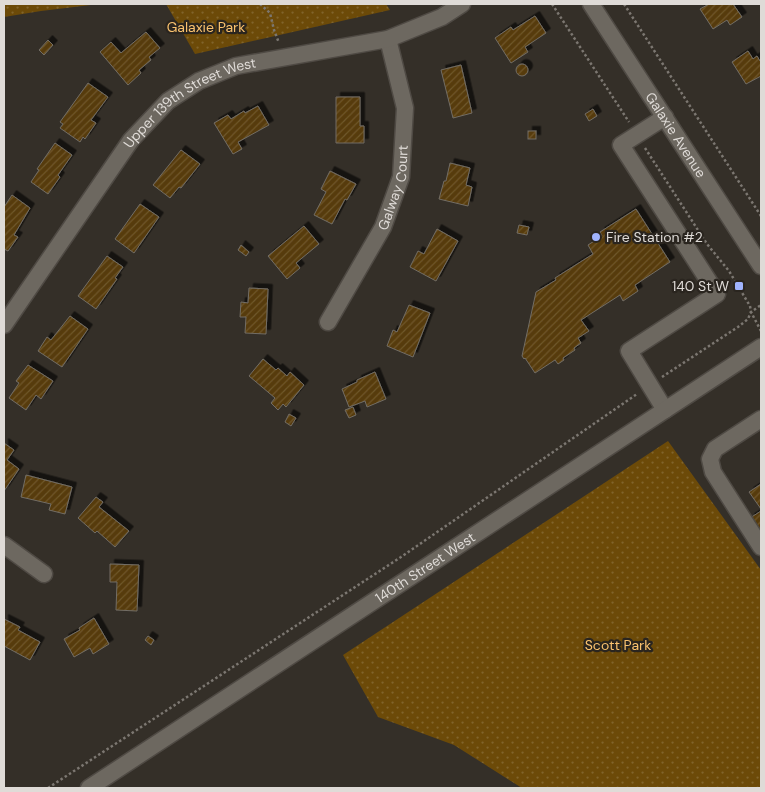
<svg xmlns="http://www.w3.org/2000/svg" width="765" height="792" viewBox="0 0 765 792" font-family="'DM Sans',sans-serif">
<defs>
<pattern id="green-dots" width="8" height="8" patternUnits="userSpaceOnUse" patternTransform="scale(1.25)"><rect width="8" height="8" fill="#6c4a08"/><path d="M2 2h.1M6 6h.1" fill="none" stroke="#81642b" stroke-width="1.8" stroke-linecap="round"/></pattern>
<pattern id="building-hatch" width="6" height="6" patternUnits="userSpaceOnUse" patternTransform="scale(1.25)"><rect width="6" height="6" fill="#573b0a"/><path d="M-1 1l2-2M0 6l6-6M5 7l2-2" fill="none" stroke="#6f572d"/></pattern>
<filter id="shadow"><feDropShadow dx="4.5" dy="-4.5" stdDeviation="0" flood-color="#0009"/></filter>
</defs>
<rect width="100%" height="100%" fill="#342f28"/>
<g fill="url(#green-dots)">
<path d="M4,4H99L41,11L4,17Z"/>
<path d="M166,4H386L390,10L195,54Z"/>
<path d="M668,441L761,570V788H522L454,745L378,717L343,655Z"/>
</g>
<g fill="url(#building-hatch)" stroke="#726d65" filter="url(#shadow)">
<path d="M709,4H730L731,5L733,4L742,17L730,25L727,20L713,29L700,9Z"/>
<path d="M535,16L546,33L525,47L528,52L511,63L495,38L511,27L513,30Z"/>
<path d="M146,32L160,48L149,57L151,60L139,70L141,73L128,85L100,52L111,42L121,53Z"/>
<path d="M48,40L53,45L44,55L39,50Z"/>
<path d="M748,51L753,59L757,56L760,61L761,60V76L746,84L732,62Z"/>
<circle cx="522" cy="70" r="6"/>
<path d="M461,65L472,113L453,118L441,70Z"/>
<path d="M88,83L108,97L91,120L96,123L85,139L83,137L80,142L60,128L63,124L60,122Z"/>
<path d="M336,97H360V126H364V143H336Z"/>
<path d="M258,106L269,125L238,142L242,149L233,154L214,123L228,115L231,119L244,111L245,113Z"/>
<path d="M593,109L597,116L589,121L585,114Z"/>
<rect x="528" y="131" width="8" height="8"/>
<path d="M55,143L72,155L58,175L60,177L48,194L31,182L39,170L37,169Z"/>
<path d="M181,150L200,164L181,188L179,187L170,198L153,185Z"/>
<path d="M450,163L470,168L466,185L472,187L468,206L439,199L444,181H446Z"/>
<path d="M330,171L356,184L347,200L345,199L332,224L314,215L326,192L321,189Z"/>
<path d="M12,195L30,208L14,235L18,237L8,251L4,249V207Z"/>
<path d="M140,204L159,217L134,253L115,239Z"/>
<path d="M636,209L670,262L635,285L638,291L623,301L620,295L581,320L589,331L578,338L581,343L574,348L575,350L563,358L564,360L558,364L555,360L535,373L525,358L524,359L522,356L536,292L556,280L555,278L593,254L588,245L602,236L600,232Z"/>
<path d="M519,225L529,227L527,235L517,233Z"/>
<path d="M304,226L319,244L296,263L300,268L287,279L268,256Z"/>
<path d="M437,229L458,241L436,281L410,267L418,251L424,254Z"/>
<path d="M241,245L249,252L246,256L238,250Z"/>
<path d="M107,256L123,267L115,278L117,279L96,309L78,296Z"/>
<path d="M249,288L268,289L266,334L245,333L246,317H240L241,302L248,303Z"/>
<path d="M409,305L430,313L413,357L387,346L393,330L397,332Z"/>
<path d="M70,316L88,329L62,367L38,351L47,337L51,340Z"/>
<path d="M263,359L276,370L278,368L287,376L290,372L304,385L286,407L283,404L278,410L271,403L275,398L249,376Z"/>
<path d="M28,365L53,381L41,399L36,395L26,410L9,398L19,383L16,381Z"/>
<path d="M375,372L386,399L367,407L365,401L349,407L342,389L357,382V380Z"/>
<path d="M353,407L356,415L349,418L345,410Z"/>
<path d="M289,414L296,418L291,426L285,422Z"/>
<path d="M4,443L14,450L7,460L19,469L4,491Z"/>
<path d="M26,475L72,487L65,514L49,510L51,504L21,497Z"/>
<path d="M761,484V509L749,492Z"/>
<path d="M96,497L103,502L99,507L129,531L115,547L97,531L95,533L78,518Z"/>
<path d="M761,511V536L750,518Z"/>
<path d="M110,564L139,565L137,611L116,610L117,582H110Z"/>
<path d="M94,618L109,644L93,654L90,648L74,657L64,639L80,630L79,628Z"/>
<path d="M4,619L20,627L18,630L40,642L30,660L4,646Z"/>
<path d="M148,636L154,640L151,645L145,640Z"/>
</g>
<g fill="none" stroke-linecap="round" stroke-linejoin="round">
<defs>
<g id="minor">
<path id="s1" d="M591,4L761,266"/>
<path d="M665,117L621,145L717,294L629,351L665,410"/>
<path id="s2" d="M328,322L383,227L401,177L405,108L388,39"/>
<path id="s3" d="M4,325L131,140L168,101L199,81L236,66L388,39L442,17L462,4"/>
<path d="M761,419L715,449L710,459L713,472L761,547"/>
<path d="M4,545L44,574"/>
<path id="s4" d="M89,788L761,347"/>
</g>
</defs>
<use href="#minor" stroke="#4f4a44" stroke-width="19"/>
<g stroke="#7c7771" stroke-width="2.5" stroke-dasharray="2.5 2.5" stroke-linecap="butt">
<path d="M260,4L270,13L274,30L279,43"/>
<path d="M552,4L629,122"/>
<path d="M624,4L761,216"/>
<path d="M645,148L707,244L729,271L750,306L751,312L761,331"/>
<path d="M662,377L738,327L748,319L751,312L761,305"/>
<path d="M48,788L401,557L637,394"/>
</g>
<use href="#minor" stroke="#6d6860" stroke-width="16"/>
</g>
<g fill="#a0b3fd" stroke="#2a251f" stroke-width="2">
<circle cx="596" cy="237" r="5"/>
<rect x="734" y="281" width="10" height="10" rx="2.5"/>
</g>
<g text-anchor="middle" stroke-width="4.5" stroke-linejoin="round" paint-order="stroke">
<g font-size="14" fill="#fac26e" stroke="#2a251f">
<text x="206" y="32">Galaxie Park</text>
<text x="618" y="650">Scott Park</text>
</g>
<g font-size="14" fill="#dfdbd7" stroke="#2a251f">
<text dy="5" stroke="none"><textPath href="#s3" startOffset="296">Upper 139th Street West</textPath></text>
<text dy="5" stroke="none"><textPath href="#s1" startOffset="156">Galaxie Avenue</textPath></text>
<text dy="5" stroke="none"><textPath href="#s2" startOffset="151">Galway Court</textPath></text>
<text dy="5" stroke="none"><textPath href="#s4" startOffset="402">140th Street West</textPath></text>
</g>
<g font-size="14" fill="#dfdbd7" stroke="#2a251f" text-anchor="start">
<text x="606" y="242">Fire Station #2</text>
<text x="729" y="291" text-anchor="end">140 St W</text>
</g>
</g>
<rect width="765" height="792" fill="none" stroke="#dfdbd7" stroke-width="10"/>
</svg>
